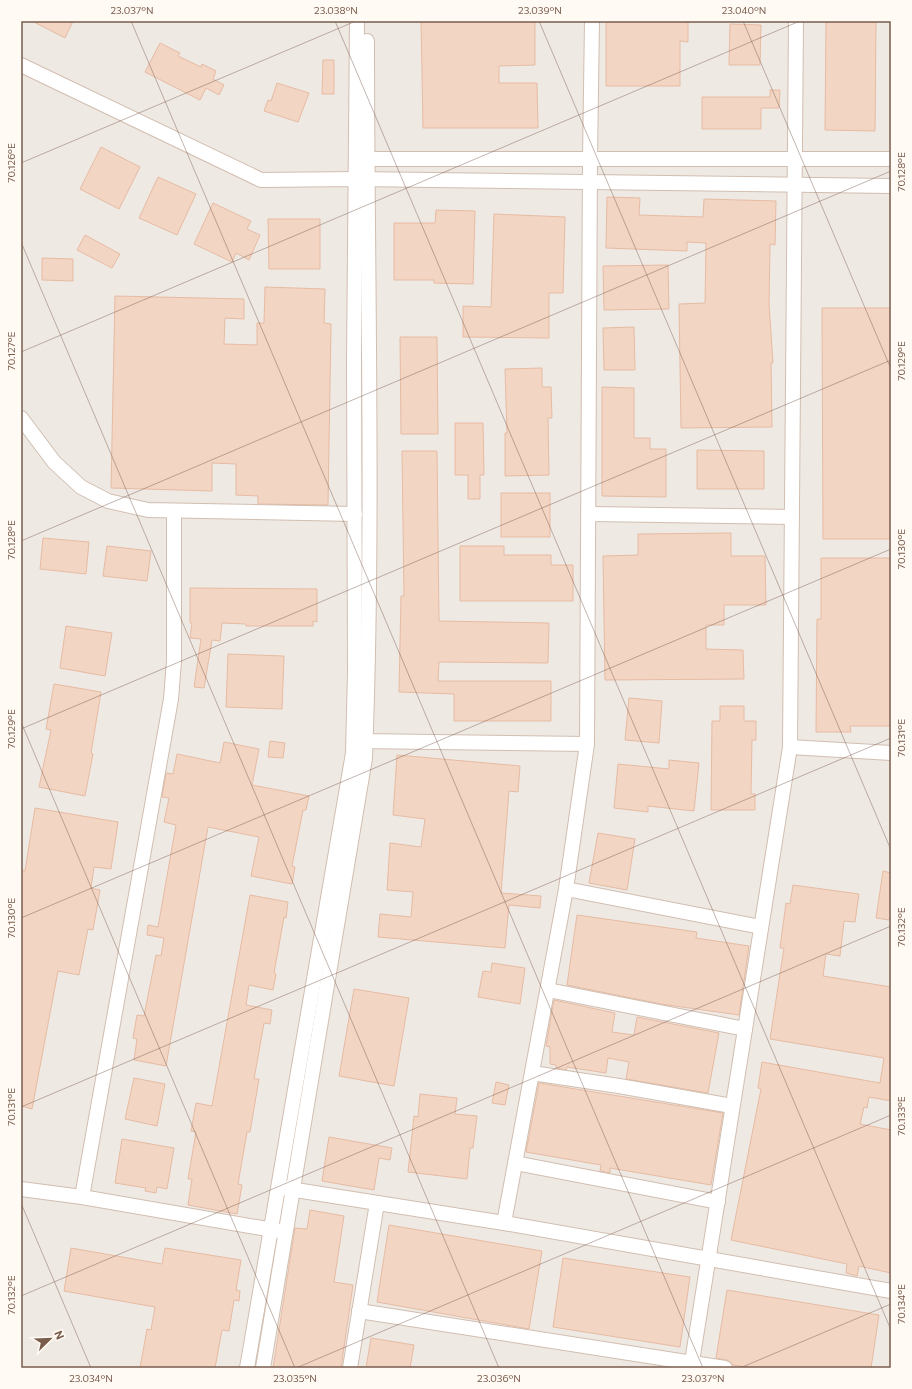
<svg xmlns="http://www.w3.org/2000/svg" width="912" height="1389" viewBox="0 0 912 1389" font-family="Commissioner,sans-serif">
<rect width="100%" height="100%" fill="#fdf6ec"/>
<rect fill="#efe9e4" x="21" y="21" width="870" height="1347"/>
<g fill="#f3d5c3" stroke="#e6bba3">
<path d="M32,21H73L65,38Z"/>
<path d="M421,21H535V65L499,66V83H537L538,128H423Z"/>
<path d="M606,21H688V42L680,41V86H606Z"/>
<path d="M826,21H876L875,131L825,130Z"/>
<path d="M730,24L761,25L760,65H729Z"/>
<path d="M160,43L180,53L178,56L201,67L202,64L216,71L213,79L224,85L219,95L206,88L200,100L145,72Z"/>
<path d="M323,60H334V94H322Z"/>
<path d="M277,83L309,93L298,122L264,111L268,100L271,101Z"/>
<path d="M770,90H780L779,108H761V129H702V97H770Z"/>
<path d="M101,147L140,167L119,209L80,189Z"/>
<path d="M158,177L196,194L177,235L139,218Z"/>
<path d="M607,197L640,198L639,215L703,217L704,199L776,201L775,245L770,244L769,304L773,363H771L772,427L681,428L679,304L705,303L706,243L687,242V251L606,248Z"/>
<path d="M213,203L251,221L247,229L260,235L249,260L236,253L232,262L194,244Z"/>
<path d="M436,210L475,211L473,284L434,283V280H394V223H435Z"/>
<path d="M494,214L565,217L563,293H549V338L463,337V306L491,307Z"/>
<path d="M268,219H320V269H269Z"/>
<path d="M85,235L120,254L112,268L77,250Z"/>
<path d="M42,258L73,259V281L42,280Z"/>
<path d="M668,265L669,309L604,310L603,266Z"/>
<path d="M265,287L325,289L324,323L331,324L328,505L258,504V496L236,495V464L212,463V491L111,488L115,296L244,299V319L225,318L224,344L257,345V323H264Z"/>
<path d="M822,308H891V539H823Z"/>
<path d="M634,327L635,370H604L603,328Z"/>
<path d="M400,337H437L438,434H401Z"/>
<path d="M542,368V387H551L552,418H548L549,475L505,476V433H507L505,369Z"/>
<path d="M602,387L634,388V438H650V449H666V497L602,496Z"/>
<path d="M455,423H483L484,475H480V499H468V475H455Z"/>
<path d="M697,450L764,451V489H697Z"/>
<path d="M402,451H437L439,621L549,623L548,663L439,662L438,681H551V721H454V694L399,692L401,596H404Z"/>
<rect x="501" y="493" width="49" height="44"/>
<path d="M731,533V556H765L766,605H724V625H706V649L743,650L744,679L605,680L603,556L638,555V534Z"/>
<path d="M43,538L89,542L86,574L40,569Z"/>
<path d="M107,546L151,551L147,581L103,576Z"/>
<path d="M460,546H504V555H551V565H573V601H460Z"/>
<path d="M821,558H891V726H850L851,732H816L817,619H821Z"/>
<path d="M190,588L317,589V622L313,621V626H246V624L222,623L220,641L212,640L204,688L194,687L201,639L190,638L192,623H190Z"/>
<path d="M66,626L112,633L105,676L60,668Z"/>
<path d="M228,654L284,656L282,709L226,707Z"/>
<path d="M54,684L101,692L91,753L93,754L85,796L39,787L51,730L46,729Z"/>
<path d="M629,698L662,701L659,743L625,740Z"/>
<path d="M720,706H744V721H756V740H752L751,794H755V810H711L712,721H720Z"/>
<path d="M270,741L285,743L283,758L268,757Z"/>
<path d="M224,742L259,749L252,785L309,796L306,810H303L292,866L295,867L292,884L251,876L259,837L208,827L166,1066L134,1060L137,1039L133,1038L137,1015L144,1016L156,955L161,956L164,938L147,935L148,925L158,927L176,825L164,822L169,798L162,797L166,773L173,774L177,754L220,763Z"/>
<path d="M397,755L520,766L518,792L509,791L501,893L541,896L540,908L509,905L505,948L378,937L380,914L411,917L413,892L387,890L390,843L421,847L425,819L393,815Z"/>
<path d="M669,760L699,763L694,811L648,806V812L614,808L618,764L669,769Z"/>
<path d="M35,808L118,822L111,869L94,867L91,888L100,890L93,930L88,929L79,975L58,971L32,1109L21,1106V870L25,871Z"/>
<path d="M598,833L635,839L627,890L589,883Z"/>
<path d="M883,871L891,873V915L889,920L876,918Z"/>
<path d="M793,885L859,894L855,922L844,921L840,956L826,954L823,976L891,987V1101L869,1097L867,1108L864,1107L860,1124L891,1130V1273L859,1266L857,1276L846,1273L847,1264L731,1240L761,1089L758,1088L762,1062L880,1083L884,1058L770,1039L784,948H780L786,903L790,904Z"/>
<path d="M250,895L288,902L286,918L284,917L274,973L276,974L273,990L249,985L246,1005L272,1010L270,1024L264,1023L254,1079H259L250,1132H247L238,1184L242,1185L237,1214L188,1205L192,1179H188L196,1132L191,1131L196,1103L212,1106Z"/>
<path d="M577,915L697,932L696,938L749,946L739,1015L661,1004L567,985Z"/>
<path d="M492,963L525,968L520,1004L478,997L483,971L491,972Z"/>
<path d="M354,989L409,998L394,1086L339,1076Z"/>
<path d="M554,1000L615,1013L612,1032L634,1035L637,1017L719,1033L708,1093L626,1079L629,1062L608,1058L606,1073L567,1067L566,1070L556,1068V1065L550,1064V1047L546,1046Z"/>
<path d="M134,1078L165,1084L157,1126L125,1119Z"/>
<path d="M496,1082L509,1085L505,1105L492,1103Z"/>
<path d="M539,1083L723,1113L711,1185L610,1168V1173L600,1171L601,1165L526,1152Z"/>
<path d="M420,1094L457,1098L455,1114L477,1116L473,1148H470L467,1179L408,1172L414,1116L418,1117Z"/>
<path d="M329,1137L392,1148L390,1160L379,1158L374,1190L322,1181Z"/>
<path d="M122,1139L174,1148L167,1189L157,1187L156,1193L145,1191L146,1188L115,1183Z"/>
<path d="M310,1210L344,1216L334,1282L353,1285L341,1368H273L295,1228L307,1229Z"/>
<path d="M389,1225L542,1251L529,1329L377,1302Z"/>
<path d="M71,1248L162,1264L165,1248L241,1260L236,1290L240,1291L239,1301L234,1300L229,1331L222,1330L215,1368H140L147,1329L151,1330L155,1307L64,1291Z"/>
<path d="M563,1258L690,1277L680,1347L553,1327Z"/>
<path d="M727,1290L879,1315L871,1368H754L733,1365L727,1360L716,1358Z"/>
<path d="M371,1338L414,1345L410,1368H366Z"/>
</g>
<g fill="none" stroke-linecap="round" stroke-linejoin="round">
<defs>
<g id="minor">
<path d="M21,65L261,180L355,179L891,186"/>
<path d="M357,159H891"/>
<path d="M21,418L54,462L81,487L108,501L148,510L355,514"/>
<path d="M589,514L792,517"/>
<path d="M358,741L587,744"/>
<path d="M790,747L891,753"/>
<path d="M566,889L761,927"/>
<path d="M548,990L745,1029"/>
<path d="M532,1073L619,1086L732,1106"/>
<path d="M515,1163L718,1202"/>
<path d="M283,1188L504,1223L891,1291"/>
<path d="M21,1189L82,1197L279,1231"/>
<path d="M82,1197L171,699L174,661V511"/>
<path d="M504,1223L566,889L587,744L590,159L592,21"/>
<path d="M359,1311L725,1368"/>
<path d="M247,1368L353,753L355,672L354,362L357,21"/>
<path d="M263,1368L365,758C374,520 367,280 367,41"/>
<path d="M350,1368L377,1203"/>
<path d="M691,1368L790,747L796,21"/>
</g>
</defs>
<use href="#minor" stroke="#d1beb0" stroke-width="16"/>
<use href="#minor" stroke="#fff" stroke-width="14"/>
</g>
<path fill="none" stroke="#7a5c4d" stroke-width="1" stroke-opacity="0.45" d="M131,21L703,1368M335,21L891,1330M539,21L891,850M743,21L891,369M21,163L356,21M21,242L499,1368M21,352L800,21M21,541L891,171M21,722L295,1368M21,729L891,360M21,918L891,549M21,1107L891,738M21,1203L91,1368M21,1296L891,926M296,1368L891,1115M740,1368L891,1304"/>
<rect width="912" height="1389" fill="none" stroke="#fffaf3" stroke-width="44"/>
<g transform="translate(50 1339) rotate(67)" stroke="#fffaf3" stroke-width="3" paint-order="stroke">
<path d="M0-3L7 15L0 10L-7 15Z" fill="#7a5c4d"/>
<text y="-6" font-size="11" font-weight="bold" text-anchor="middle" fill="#7a5c4d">N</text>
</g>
<rect x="22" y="22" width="868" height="1345" fill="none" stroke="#7a5c4d" stroke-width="1.5"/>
<g font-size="10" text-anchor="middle" fill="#7a5c4d">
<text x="132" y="14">23.037°N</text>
<text x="336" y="14">23.038°N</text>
<text x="540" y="14">23.039°N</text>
<text x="744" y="14">23.040°N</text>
<text transform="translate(11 163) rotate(-90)" y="4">70.126°E</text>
<text transform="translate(901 172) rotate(-90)" y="4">70.128°E</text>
<text transform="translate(11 351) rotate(-90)" y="4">70.127°E</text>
<text transform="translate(901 361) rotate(-90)" y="4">70.129°E</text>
<text transform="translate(11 540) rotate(-90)" y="4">70.128°E</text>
<text transform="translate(901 549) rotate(-90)" y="4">70.130°E</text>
<text transform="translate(11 729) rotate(-90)" y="4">70.129°E</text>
<text transform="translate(901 738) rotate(-90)" y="4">70.131°E</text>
<text transform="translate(11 918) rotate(-90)" y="4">70.130°E</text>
<text transform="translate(901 927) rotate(-90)" y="4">70.132°E</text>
<text transform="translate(11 1107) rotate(-90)" y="4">70.131°E</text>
<text transform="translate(901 1116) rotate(-90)" y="4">70.133°E</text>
<text transform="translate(11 1295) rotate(-90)" y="4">70.132°E</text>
<text transform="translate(901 1304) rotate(-90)" y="4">70.134°E</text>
<text x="91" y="1382">23.034°N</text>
<text x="295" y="1382">23.035°N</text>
<text x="499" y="1382">23.036°N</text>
<text x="703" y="1382">23.037°N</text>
</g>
</svg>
